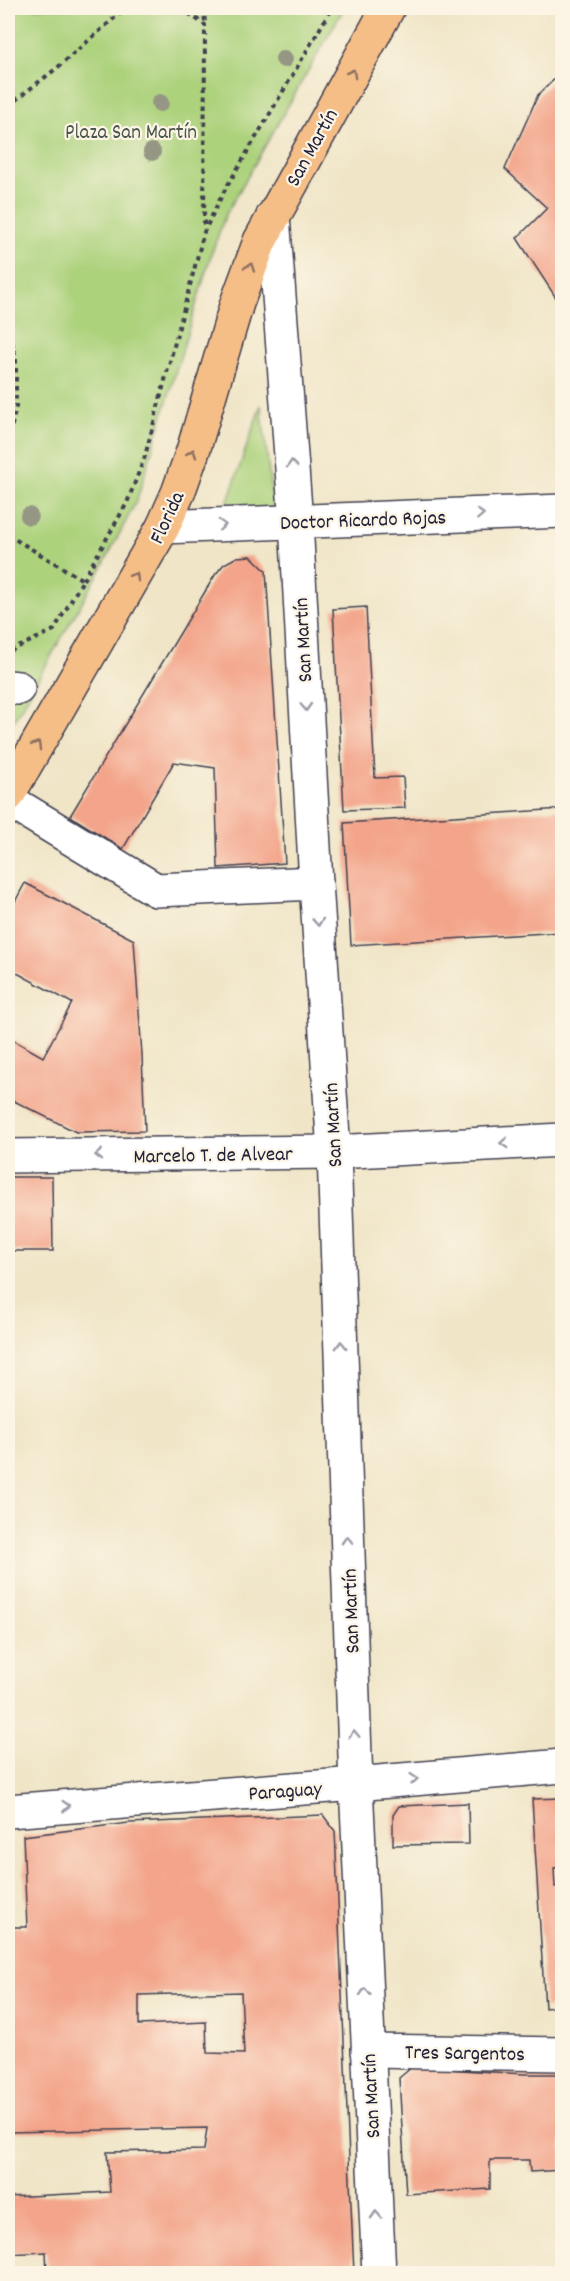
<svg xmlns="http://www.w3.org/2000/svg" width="570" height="2281" viewBox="0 0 570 2281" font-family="Dekko,sans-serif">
<rect width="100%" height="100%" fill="#fcf5e5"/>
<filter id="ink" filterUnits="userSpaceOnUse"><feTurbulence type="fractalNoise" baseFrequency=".0167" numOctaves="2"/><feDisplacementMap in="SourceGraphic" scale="12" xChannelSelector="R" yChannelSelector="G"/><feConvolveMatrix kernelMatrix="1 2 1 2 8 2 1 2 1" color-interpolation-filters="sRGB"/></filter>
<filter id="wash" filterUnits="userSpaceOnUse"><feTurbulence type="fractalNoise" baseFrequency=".008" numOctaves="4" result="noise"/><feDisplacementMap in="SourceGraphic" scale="24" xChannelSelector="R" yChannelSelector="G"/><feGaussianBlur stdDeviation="1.35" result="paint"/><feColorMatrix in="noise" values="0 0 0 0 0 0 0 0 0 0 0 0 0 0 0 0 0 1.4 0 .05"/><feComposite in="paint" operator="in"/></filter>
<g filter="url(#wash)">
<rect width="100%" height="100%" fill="#f0e5c7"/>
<g fill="#acd27c" stroke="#677a5c" stroke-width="1.5">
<path d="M8,8H344L225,216L211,255L137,500L100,571L8,731Z"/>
<path d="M261,405L274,515L228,513L226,506Z"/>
</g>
<g id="blocks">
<g fill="#f3a48a" fill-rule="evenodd">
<path d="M562,72V307L517,238L547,208L505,169L538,95Z"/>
<path d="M251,556L266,571L285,863L218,868L215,768L174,762L123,849L70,816L215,575L224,564L237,557Z"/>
<path d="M366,607L375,778L403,777L405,808L344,810L333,609Z"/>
<path d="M562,809V932L351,945L344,823Z"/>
<path d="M25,883L134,940L142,1055L145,1131L76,1132L8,1098V1037L43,1057L72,1003L8,968V915Z"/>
<path d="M8,1177H52L53,1251H8Z"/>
<path d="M562,1798V1867L554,1868L555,1887L562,1886V1951L559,1952L560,1967L562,1966V2006L545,2008L532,1799Z"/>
<path d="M468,1803L469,1844L393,1845V1815L399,1806Z"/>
<path d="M323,1815L335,1831L354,2274H47L46,2252L8,2254V2197L110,2192L107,2152L204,2150L207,2128L8,2132V1927H27L23,1836L129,1823ZM241,1992L244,2054L207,2053L206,2022L139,2025V1995Z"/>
<path d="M412,2067L524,2074H562V2170L530,2172L529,2160H490V2189L406,2194L399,2078Z"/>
</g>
</g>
</g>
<g filter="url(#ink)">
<use href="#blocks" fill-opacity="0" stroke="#413f50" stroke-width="1.5"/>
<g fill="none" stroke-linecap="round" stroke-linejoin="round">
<defs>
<g id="minor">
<path d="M273,216L296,522L316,883L334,1152L356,1784L379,2274"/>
<path d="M163,527L562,511"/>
<path d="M8,687L18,688"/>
<path d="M8,800L156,890L316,883"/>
<path d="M8,1156L334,1152L562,1140"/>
<path d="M8,1811L356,1784L562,1766"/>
<path d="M368,2051L562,2054"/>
</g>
<path id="major" d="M8,795L163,527L178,493L193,451L237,303L260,241L388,8"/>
</defs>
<use href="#minor" stroke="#413f50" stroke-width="36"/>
<use href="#major" stroke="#413f50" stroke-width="36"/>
<g stroke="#413f50" stroke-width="4" stroke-dasharray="4.5 4.5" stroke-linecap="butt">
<path d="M181,8L205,25L204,229"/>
<path d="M204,8L205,25"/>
<path d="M8,106L57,68L126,8"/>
<path d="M8,324L16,359V407L8,443"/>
<path d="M8,535L83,580L54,630L8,652"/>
<path d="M83,580L127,503L145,456L204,232L222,195L332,8"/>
</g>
<use href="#minor" stroke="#fff" stroke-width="33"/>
<use href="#major" stroke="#f6be87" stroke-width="33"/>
</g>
<g fill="#959784">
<circle cx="284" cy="59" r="9"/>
<circle cx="160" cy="103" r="9"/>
<circle cx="152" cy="152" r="9"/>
<circle cx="29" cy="516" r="9"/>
</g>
<defs><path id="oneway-chevron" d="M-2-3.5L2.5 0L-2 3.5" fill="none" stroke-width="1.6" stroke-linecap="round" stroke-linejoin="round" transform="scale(1.5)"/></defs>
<g stroke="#8c7061">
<use href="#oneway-chevron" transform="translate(352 73) rotate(-61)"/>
<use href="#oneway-chevron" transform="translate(250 267) rotate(-70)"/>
<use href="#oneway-chevron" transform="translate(192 453) rotate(-72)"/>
<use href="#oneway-chevron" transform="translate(135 576) rotate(-60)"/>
<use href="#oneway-chevron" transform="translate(37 745) rotate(-60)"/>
</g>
<g stroke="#9c9ca7">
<use href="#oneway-chevron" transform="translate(292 464) rotate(-94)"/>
<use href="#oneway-chevron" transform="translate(480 514) rotate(-3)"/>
<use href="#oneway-chevron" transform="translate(222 525) rotate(-2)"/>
<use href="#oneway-chevron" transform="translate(306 707) rotate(87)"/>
<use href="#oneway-chevron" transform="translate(318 922) rotate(86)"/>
<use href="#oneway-chevron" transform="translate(504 1143) rotate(177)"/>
<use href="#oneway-chevron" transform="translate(99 1155) rotate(179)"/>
<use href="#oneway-chevron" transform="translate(341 1345) rotate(-92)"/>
<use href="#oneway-chevron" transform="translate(347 1540) rotate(-92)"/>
<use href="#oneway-chevron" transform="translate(354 1734) rotate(-92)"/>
<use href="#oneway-chevron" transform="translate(414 1779) rotate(-5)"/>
<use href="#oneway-chevron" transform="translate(66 1806) rotate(-4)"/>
<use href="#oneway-chevron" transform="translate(365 1992) rotate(-93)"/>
<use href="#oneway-chevron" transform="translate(376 2215) rotate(-93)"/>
</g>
</g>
<g text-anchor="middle" stroke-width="4.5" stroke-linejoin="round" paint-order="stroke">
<g font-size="21" fill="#4b574e" stroke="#fcf5e5">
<text x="131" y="138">Plaza San Martín</text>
</g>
<g font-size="21" fill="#22223b" stroke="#fcf5e5">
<text transform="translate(311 147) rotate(-61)" y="7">San Martín</text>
<text transform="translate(166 517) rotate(-65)" y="7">Florida</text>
<text transform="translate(363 519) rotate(-2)" y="7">Doctor Ricardo Rojas</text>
<text transform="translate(302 640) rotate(-93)" y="7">San Martín</text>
<text transform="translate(332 1125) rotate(-93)" y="7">San Martín</text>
<text transform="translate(213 1154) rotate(-1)" y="7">Marcelo T. de Alvear</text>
<text transform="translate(350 1611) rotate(-92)" y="7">San Martín</text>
<text transform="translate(285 1790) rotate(-4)" y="7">Paraguay</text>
<text transform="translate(465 2052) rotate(1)" y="7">Tres Sargentos</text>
<text transform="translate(370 2096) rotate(-93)" y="7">San Martín</text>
</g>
</g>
<rect width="570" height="2281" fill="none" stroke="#fcf5e5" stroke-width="30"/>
</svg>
